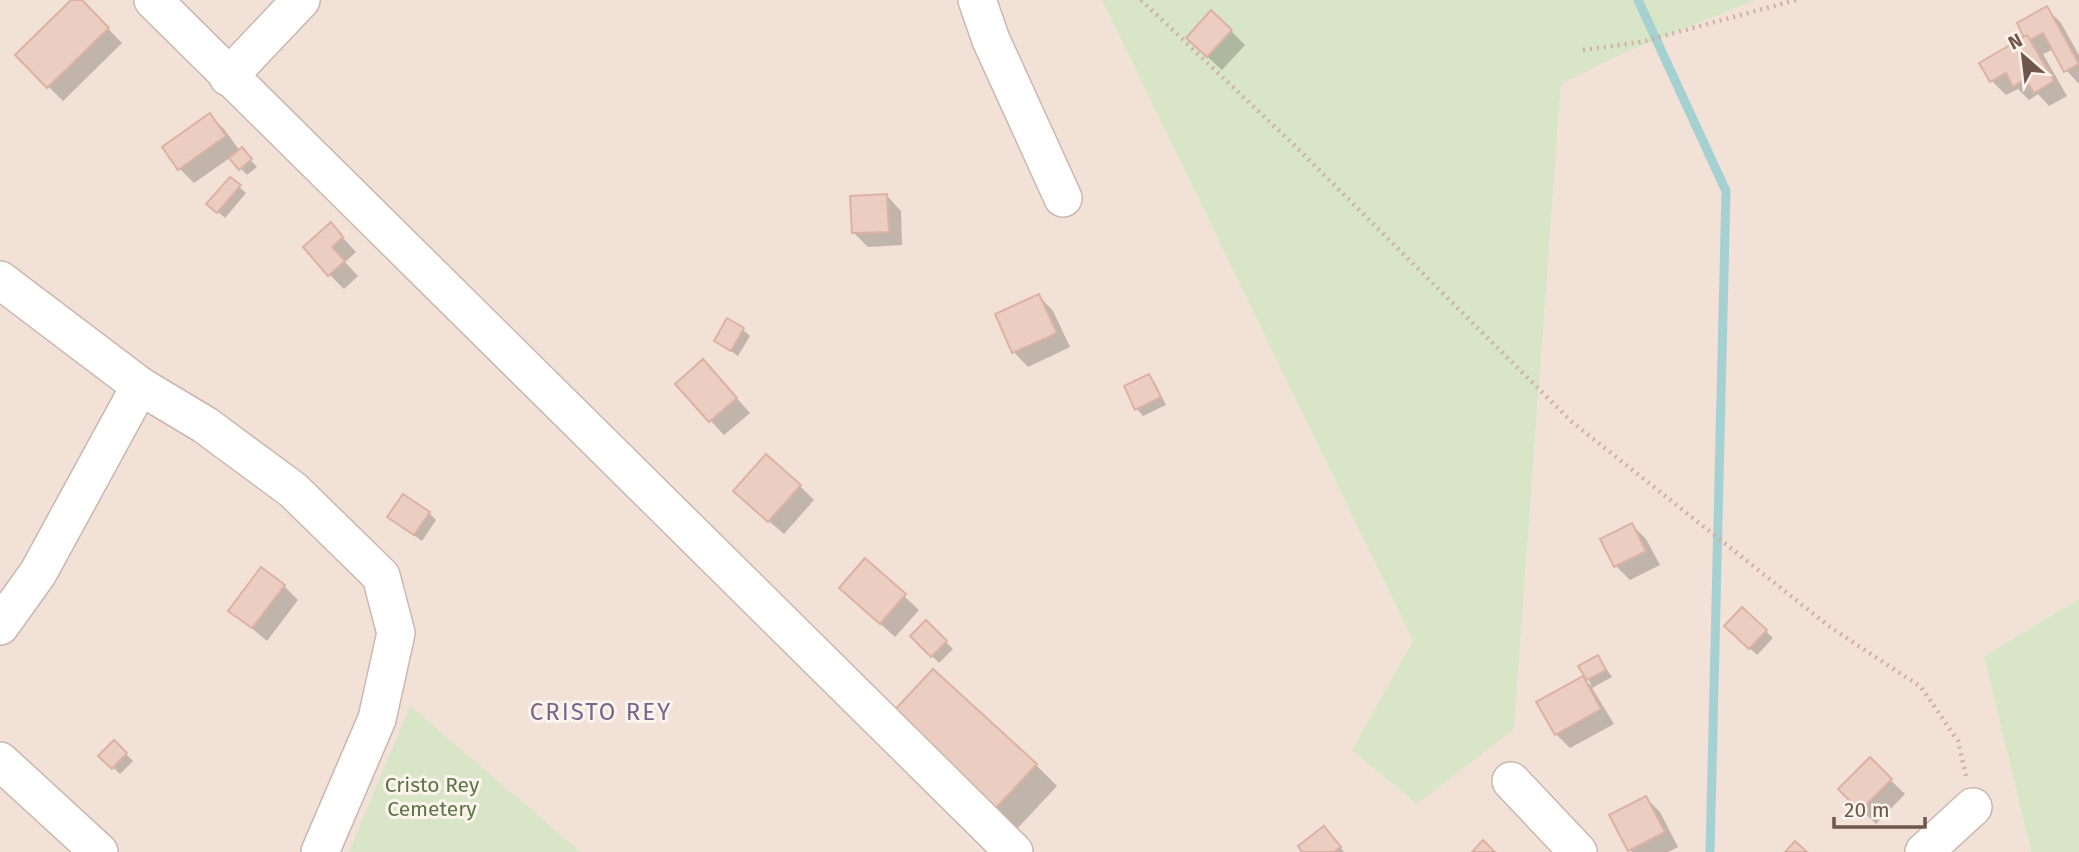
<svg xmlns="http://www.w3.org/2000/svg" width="2079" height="852" viewBox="0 0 2079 852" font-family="'Fira Sans',sans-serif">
<rect width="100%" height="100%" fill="#faf0e7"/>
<path fill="#f1e1d6" d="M0,0H1102L1413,641L1353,750L1514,729L1561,83L1626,52L1756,0H2079V599L1984,656L2031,852H0Z"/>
<g fill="#d8e6c7">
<path d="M1102,0H1756L1626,52L1561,84L1514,729L1417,804L1352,750L1413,641Z"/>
<path d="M2079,599V852H2031L1984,656Z"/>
<path d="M410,706L581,852H349Z"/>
</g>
<g fill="#0003">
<path d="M74,0H80L122,43L63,101L17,55Z"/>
<path d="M2047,9L2061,23L2079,55V84L2066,70L2054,49L2043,54L2067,96L2049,106L2038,94L2029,100L2018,89L2006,95L1992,81L1981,63L2026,37Z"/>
<path d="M1231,31L1245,45L1222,70L1202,52Z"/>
<path d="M209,115L224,129L240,151L248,157L257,167L247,175L231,157L194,183L180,169Z"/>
<path d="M230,179L246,193L225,218L209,204Z"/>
<path d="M887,196L901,211L902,245L868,247L853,232Z"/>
<path d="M331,225L356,252L345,262L358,276L344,289L329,274Z"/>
<path d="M1039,296L1053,311L1070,347L1028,367L1014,352L997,315Z"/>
<path d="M743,330L750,336L738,356L716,340Z"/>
<path d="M717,376L750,413L724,435L710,420Z"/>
<path d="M1149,376L1155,383L1166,405L1143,416L1137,409Z"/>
<path d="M800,486L814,500L784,534L750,505Z"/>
<path d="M429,513L436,520L422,541L389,517Z"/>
<path d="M1632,525L1646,539L1660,565L1630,580L1616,566Z"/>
<path d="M865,560L919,610L895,637L841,588Z"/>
<path d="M284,586L298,600L267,641L230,610Z"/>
<path d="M1742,609L1773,638L1757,655L1727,626Z"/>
<path d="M926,623L953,649L939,663L913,636Z"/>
<path d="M1598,657L1612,677L1592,688L1614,724L1570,748L1556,734L1583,679L1592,686L1581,666Z"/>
<path d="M914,736L1036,765L1057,786L1016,830Z"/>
<path d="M114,742L133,761L120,774L101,756Z"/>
<path d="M1870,760L1905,794L1876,824L1840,789Z"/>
<path d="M1646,798L1660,812L1678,847L1668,852H1632L1630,850Z"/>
<path d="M1331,835L1344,852H1304Z"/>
</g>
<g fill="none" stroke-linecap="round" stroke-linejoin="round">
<path stroke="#a5d1d2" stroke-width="9" d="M1638,0L1726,191L1710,852"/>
</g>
<g fill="#eccdc2" stroke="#ddb2a4" stroke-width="2">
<path d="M71,0H82L109,28L47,88L15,55Z"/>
<path d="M2047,6L2079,64L2064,72L2043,33L2026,42L2017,23Z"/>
<path d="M1211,10L1232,30L1207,57L1186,38Z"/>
<path d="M2027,35L2054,81L2034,93L2025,79L2013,87L2006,73L1990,82L1979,63Z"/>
<path d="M210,113L226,136L178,170L162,147Z"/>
<path d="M242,147L252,159L239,170L229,158Z"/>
<path d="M230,177L241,185L217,213L206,204Z"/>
<path d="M887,194L889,232L852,233L850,196Z"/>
<path d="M331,222L343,237L332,247L345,261L328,276L303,247Z"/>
<path d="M1039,294L1057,333L1012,353L995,314Z"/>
<path d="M727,318L744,328L731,351L714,341Z"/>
<path d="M703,359L737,398L709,422L675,384Z"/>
<path d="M1149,374L1161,397L1135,410L1124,386Z"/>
<path d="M766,454L801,485L768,522L733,491Z"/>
<path d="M403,494L430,512L414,535L387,517Z"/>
<path d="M1632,523L1646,551L1614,567L1600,539Z"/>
<path d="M865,558L906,594L880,624L839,588Z"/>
<path d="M261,567L285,585L252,628L228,611Z"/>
<path d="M1742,607L1767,630L1749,649L1724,626Z"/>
<path d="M926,620L947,641L931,657L910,636Z"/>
<path d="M1598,655L1606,670L1587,680L1578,666Z"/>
<path d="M933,669L1037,764L994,810L890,715Z"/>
<path d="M1583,676L1601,709L1555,735L1536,702Z"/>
<path d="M114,740L127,753L112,769L98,756Z"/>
<path d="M1870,757L1892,779L1860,811L1838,789Z"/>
<path d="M1646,796L1665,832L1628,851L1609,815Z"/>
<path d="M1324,826L1341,847L1334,852H1302L1298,846Z"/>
<path d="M1483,840L1495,852H1472Z"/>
<path d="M1795,841L1807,852H1785Z"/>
</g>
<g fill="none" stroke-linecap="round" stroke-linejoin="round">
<defs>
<g id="minor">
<path d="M153,0L1014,852"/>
<path d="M977,0L991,40L1063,198"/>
<path d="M228,77L301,0"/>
<path d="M0,280L140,386L205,425L293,490L381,576L396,633L377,719L320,852"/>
<path d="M0,626L38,573L140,386"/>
<path d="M0,761L99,852"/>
<path d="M1511,781L1578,852"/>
<path d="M1924,852L1973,807"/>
</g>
</defs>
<use href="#minor" stroke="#cbb7ae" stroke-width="40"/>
<g stroke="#d1b0a5" stroke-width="4.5" stroke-dasharray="2 5" stroke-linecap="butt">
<path d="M1141,0L1292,143L1572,422L1830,627L1921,687L1958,741L1966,776"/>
<path d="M1583,50L1641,42L1796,0"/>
</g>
<use href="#minor" stroke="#fff" stroke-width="37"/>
</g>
<g text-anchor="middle" stroke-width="6" stroke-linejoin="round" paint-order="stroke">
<g font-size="21" fill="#5c7548" stroke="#fdf4ed">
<text x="432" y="792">Cristo Rey<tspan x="432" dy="24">Cemetery</tspan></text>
</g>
<g font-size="24" letter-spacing="2" fill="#7a668c" stroke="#fdf4ed">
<text x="601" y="720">CRISTO REY</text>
</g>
</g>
<g transform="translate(2023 56) rotate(332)" stroke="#fdf4ed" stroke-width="5" paint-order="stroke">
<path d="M0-5L12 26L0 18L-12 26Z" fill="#71564e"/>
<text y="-10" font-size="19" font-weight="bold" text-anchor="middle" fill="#71564e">N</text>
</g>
<path d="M1834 817v10h91v-10" fill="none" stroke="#71564e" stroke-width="3.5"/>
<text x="1844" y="817" font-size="21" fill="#71564e" stroke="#fdf4ed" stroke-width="5" paint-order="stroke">20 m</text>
</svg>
